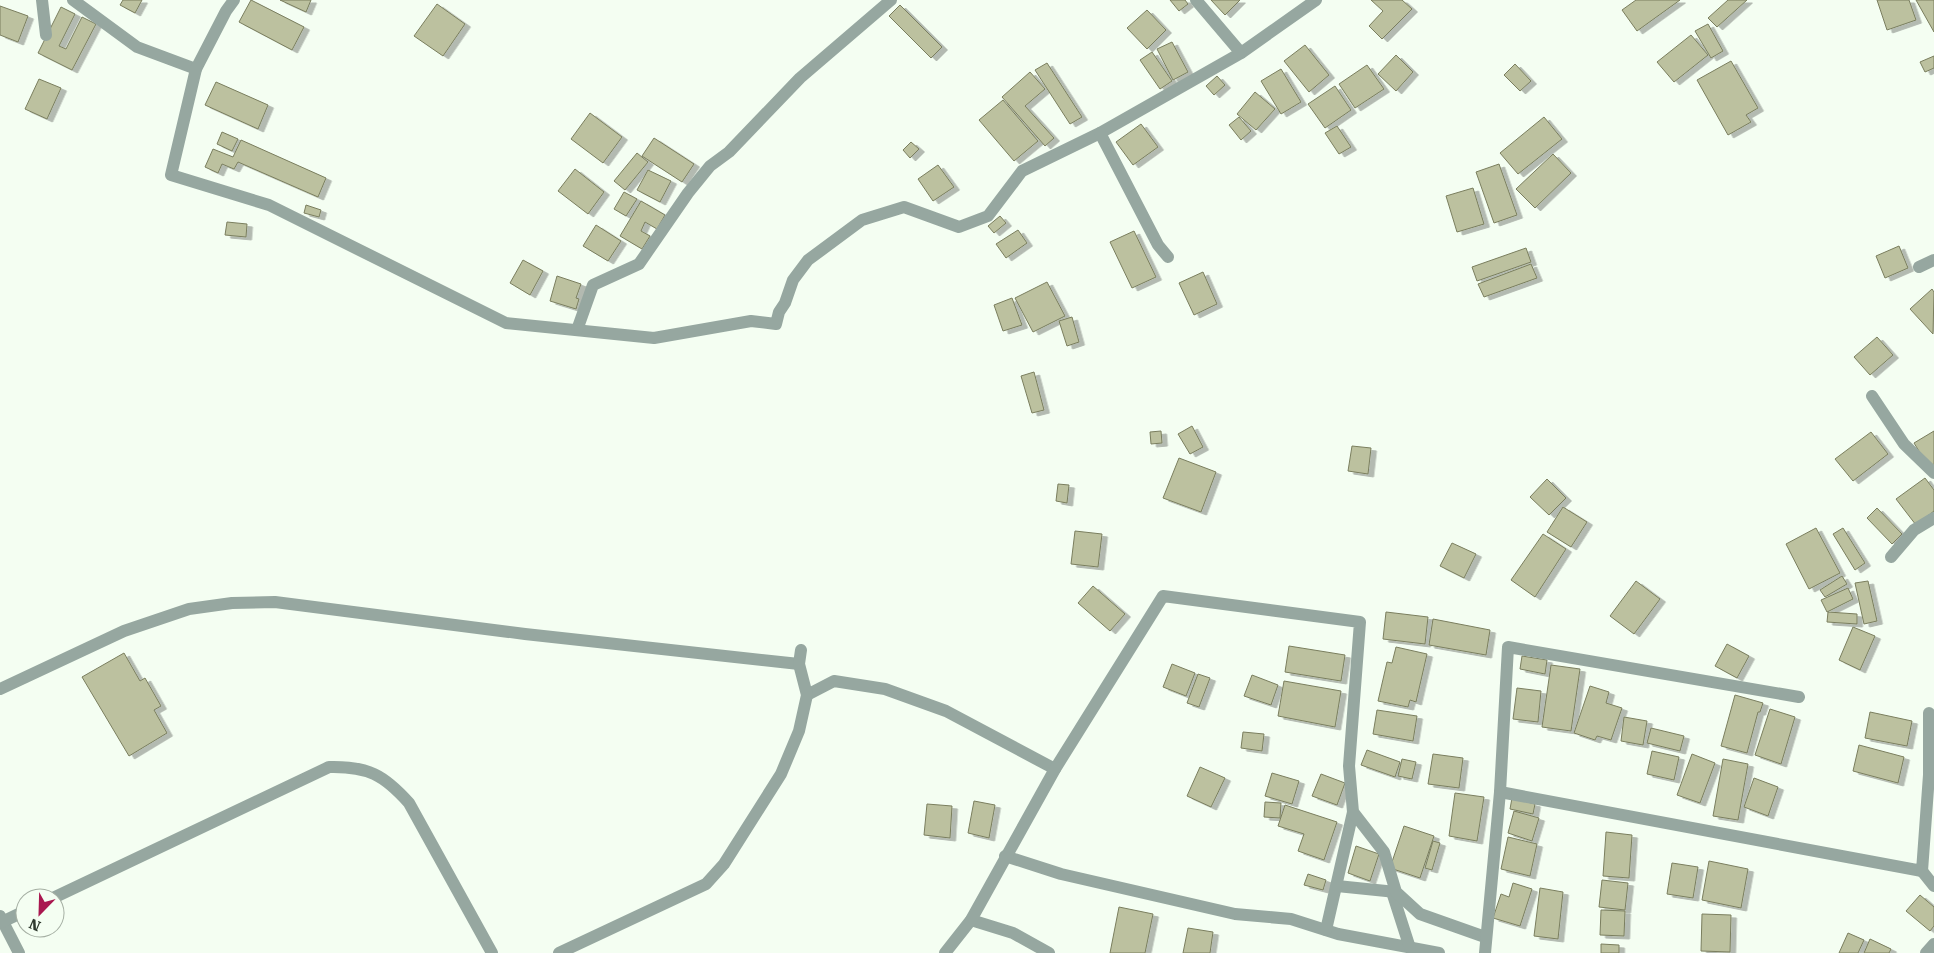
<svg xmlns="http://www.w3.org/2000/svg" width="1934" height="953" viewBox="0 0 1934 953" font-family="'Roboto Serif',serif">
<defs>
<filter id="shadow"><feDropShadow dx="5.5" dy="3" stdDeviation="0" flood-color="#0004"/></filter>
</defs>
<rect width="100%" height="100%" fill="#f4fef2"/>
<g fill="#bcc19f" stroke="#7a7e5e" filter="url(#shadow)">
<path d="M123,0H142L135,13L120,5Z"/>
<path d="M251,0L304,27L292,50L239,22Z"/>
<path d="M280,0H311L306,12Z"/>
<path d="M1170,0H1185L1188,4L1179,11Z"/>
<path d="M1211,0H1240L1225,15Z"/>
<path d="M1371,0H1402L1412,9L1382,39L1369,26L1383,11Z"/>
<path d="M1636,0H1680L1637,31L1622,10Z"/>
<path d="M1728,0H1747L1717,27L1708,18Z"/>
<path d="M1877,0H1909L1916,20L1887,30Z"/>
<path d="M1916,0H1934V32Z"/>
<path d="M437,4L465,24L443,56L414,36Z"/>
<path d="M900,5L942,47L931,58L889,16Z"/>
<path d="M0,6L28,16L18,42L0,35Z"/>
<path d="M61,7L75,14L59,46L66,49L82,17L96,24L72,70L38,53Z"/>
<path d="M1147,10L1166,30L1147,49L1127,28Z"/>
<path d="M1708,24L1723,51L1711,58L1695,31Z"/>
<path d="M1691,35L1708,55L1674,82L1657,62Z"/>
<path d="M1172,42L1188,72L1173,80L1157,49Z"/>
<path d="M1305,45L1329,75L1309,92L1284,61Z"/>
<path d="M1152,52L1172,81L1160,89L1140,60Z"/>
<path d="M1396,55L1413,72L1396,91L1378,74Z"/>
<path d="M1934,56V68L1925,72L1920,62Z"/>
<path d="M1731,61L1758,108L1746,115L1751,122L1728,135L1697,80Z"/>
<path d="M1047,63L1082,117L1070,124L1035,70Z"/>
<path d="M1515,64L1531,81L1520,91L1504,75Z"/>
<path d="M1367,65L1384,89L1355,108L1339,84Z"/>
<path d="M1281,69L1301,102L1281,114L1261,81Z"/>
<path d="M1030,72L1045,89L1025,106L1054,138L1045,146L1002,97Z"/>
<path d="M1217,76L1225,85L1214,95L1206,86Z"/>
<path d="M39,79L61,88L47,119L25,109Z"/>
<path d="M216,82L268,105L258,129L205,105Z"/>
<path d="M1335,86L1351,110L1325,128L1308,104Z"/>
<path d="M1255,92L1275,109L1256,130L1237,114Z"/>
<path d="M1003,100L1038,141L1014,161L979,120Z"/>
<path d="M590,113L622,137L603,163L571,139Z"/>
<path d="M1239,117L1251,131L1241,140L1229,125Z"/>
<path d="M1544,117L1562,139L1518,174L1500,153Z"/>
<path d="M1141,124L1158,147L1133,165L1116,142Z"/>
<path d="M1337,126L1351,147L1339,154L1325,133Z"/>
<path d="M222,132L238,139L232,151L217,144Z"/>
<path d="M654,138L694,164L682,182L642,156Z"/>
<path d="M241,140L326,178L318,197L238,162L234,169L222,164L218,173L205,167L213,149L233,157Z"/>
<path d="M911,142L919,149L910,158L903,150Z"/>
<path d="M637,153L648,162L625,190L614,181Z"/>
<path d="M1553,154L1571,173L1535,208L1516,189Z"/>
<path d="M1499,164L1517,215L1494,223L1476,172Z"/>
<path d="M938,165L954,187L933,201L918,179Z"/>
<path d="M575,169L604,192L588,214L558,191Z"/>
<path d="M648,170L671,181L660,202L637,190Z"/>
<path d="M1473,188L1484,224L1457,232L1446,196Z"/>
<path d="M624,192L637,199L626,216L614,209Z"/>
<path d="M641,201L665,215L657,229L645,222L641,231L650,236L642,249L620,236Z"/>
<path d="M306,205L321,210L319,217L304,213Z"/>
<path d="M1000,216L1006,223L994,233L988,226Z"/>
<path d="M227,222L247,224L246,237L225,235Z"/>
<path d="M596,225L621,241L608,261L583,246Z"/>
<path d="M1018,230L1027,243L1006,258L996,244Z"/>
<path d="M1134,231L1156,277L1132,288L1110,242Z"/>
<path d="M1899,246L1908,268L1885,278L1876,256Z"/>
<path d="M1526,248L1531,262L1477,281L1472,267Z"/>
<path d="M523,260L543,271L530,295L510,283Z"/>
<path d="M1531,264L1537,278L1484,297L1478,284Z"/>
<path d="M1203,272L1217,304L1194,315L1179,283Z"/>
<path d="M557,276L581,284L576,298L579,299L576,309L550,301Z"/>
<path d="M1047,282L1065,316L1033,332L1015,298Z"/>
<path d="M1932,289L1934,292L1933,334L1910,309Z"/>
<path d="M1012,298L1022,325L1003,331L994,305Z"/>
<path d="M1072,317L1079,342L1067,346L1059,321Z"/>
<path d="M1877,337L1893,355L1870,375L1854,357Z"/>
<path d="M1034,372L1044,410L1032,413L1021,376Z"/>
<path d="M1192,426L1203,447L1190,454L1178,434Z"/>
<path d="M1161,431L1162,443L1151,444L1150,432Z"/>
<path d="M1934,431V466L1930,469L1914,443Z"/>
<path d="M1871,432L1888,454L1853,481L1835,459Z"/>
<path d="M1352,446L1371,448L1368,474L1348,471Z"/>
<path d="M1179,458L1216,472L1201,512L1163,498Z"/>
<path d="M1925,478L1934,490V511L1916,525L1896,499Z"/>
<path d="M1547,479L1566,498L1549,515L1530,497Z"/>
<path d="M1058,484L1069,485L1067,503L1056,501Z"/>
<path d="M1563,507L1587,522L1571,547L1547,532Z"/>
<path d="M1877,508L1902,534L1892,544L1867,518Z"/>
<path d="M1816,528L1840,573L1809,589L1786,544Z"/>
<path d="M1843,528L1865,563L1855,570L1833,534Z"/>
<path d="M1075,531L1102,534L1098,567L1071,564Z"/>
<path d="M1543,534L1566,549L1535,597L1511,580Z"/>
<path d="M1452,543L1476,554L1464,578L1440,566Z"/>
<path d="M1842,576L1847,584L1825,597L1820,590Z"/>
<path d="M1636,581L1660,599L1634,634L1610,616Z"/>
<path d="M1868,581L1877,621L1864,624L1855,583Z"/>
<path d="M1093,586L1125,614L1110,631L1078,603Z"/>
<path d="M1848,588L1853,599L1827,612L1821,600Z"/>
<path d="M1386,612L1428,617L1425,644L1383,639Z"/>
<path d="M1828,612L1857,614V624L1827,622Z"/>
<path d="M1433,619L1490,630L1486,655L1429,645Z"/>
<path d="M1853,627L1875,636L1860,670L1839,660Z"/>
<path d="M1727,644L1749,656L1737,678L1715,666Z"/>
<path d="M1289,646L1345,655L1341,681L1285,672Z"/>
<path d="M1396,647L1427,654L1416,702L1410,700L1408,707L1378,701L1387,662L1392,663Z"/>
<path d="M124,653L140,681L145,678L161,706L154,710L167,733L129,756L82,677Z"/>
<path d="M1522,656L1547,660L1545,674L1520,669Z"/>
<path d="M1172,664L1195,673L1186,696L1163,687Z"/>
<path d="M1551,665L1580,669L1571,731L1542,727Z"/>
<path d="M1198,674L1210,678L1199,707L1187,703Z"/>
<path d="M1252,675L1278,685L1271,705L1244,696Z"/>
<path d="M1284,681L1341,691L1335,727L1278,716Z"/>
<path d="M1590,686L1609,692L1606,703L1622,708L1611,740L1597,736L1595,740L1574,733Z"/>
<path d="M1517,688L1541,691L1538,722L1513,719Z"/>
<path d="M1735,695L1763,703L1760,712H1758L1747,753L1721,746Z"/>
<path d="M1770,709L1795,717L1781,764L1755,755Z"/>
<path d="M1377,710L1417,716L1413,741L1373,734Z"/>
<path d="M1870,712L1912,721L1907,746L1865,738Z"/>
<path d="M1624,717L1647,721L1643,745L1621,741Z"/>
<path d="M1651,728L1684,736L1680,751L1647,743Z"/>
<path d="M1243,732L1264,734L1262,751L1241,748Z"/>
<path d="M1859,745L1904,757L1898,783L1853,771Z"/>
<path d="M1367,750L1400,762L1395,777L1361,765Z"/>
<path d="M1652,751L1679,757L1674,780L1647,774Z"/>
<path d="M1433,754L1463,758L1459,788L1428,784Z"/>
<path d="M1692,754L1715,763L1700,803L1677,795Z"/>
<path d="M1402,759L1416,762L1412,779L1398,776Z"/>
<path d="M1723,759L1748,764L1738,820L1713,816Z"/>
<path d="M1200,767L1225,778L1211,807L1187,796Z"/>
<path d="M1272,773L1299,781L1292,804L1265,796Z"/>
<path d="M1321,774L1345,783L1337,805L1312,796Z"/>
<path d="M1754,778L1778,787L1768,816L1744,807Z"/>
<path d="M1455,793L1484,797L1477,841L1449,836Z"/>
<path d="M1512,798L1535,804L1533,814L1510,809Z"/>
<path d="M974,801L995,805L989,838L968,833Z"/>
<path d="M1265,802L1281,803L1280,818L1264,817Z"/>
<path d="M927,804L952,806L950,838L924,835Z"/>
<path d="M1285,805L1337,822L1324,860L1298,851L1304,834L1278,826Z"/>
<path d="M1514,811L1539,818L1532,841L1508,833Z"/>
<path d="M1404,826L1434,836L1420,878L1390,868Z"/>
<path d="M1606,832L1632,835L1629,878L1603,876Z"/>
<path d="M1508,837L1537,844L1530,876L1501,869Z"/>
<path d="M1433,841L1440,843L1432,870L1425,868Z"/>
<path d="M1356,846L1379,854L1370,881L1348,873Z"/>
<path d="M1709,861L1748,869L1741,908L1702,900Z"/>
<path d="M1672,863L1698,867L1693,898L1667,894Z"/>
<path d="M1308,874L1326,880L1323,890L1304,885Z"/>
<path d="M1602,880L1628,883L1625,910L1599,907Z"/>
<path d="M1513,883L1532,889L1520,926L1493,918L1501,894L1509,897Z"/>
<path d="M1540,888L1563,892L1558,939L1534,936Z"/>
<path d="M1920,895L1934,907V926L1930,931L1906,911Z"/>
<path d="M1119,907L1153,914L1145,953H1110Z"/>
<path d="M1601,910L1625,911L1624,936L1600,935Z"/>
<path d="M1702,914L1731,915L1730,952L1701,951Z"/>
<path d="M1188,928L1213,932L1210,953H1183Z"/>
<path d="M1848,933L1864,940L1858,953H1839Z"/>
<path d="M1870,939L1891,949L1889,953H1864Z"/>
<path d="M1601,944L1619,945V953H1601Z"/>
</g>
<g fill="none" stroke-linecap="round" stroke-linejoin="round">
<g stroke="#96a7a0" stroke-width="12">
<path d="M42,0L46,35"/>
<path d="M73,0L137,47L196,69"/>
<path d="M234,0L226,11L196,69L171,175L269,205L506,323L654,338L751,321L776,324L779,312L785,303L793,280L808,260L862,220L904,207L959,227L988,216L1022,171L1100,133L1241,53L1316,0"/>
<path d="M1196,0L1241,53"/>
<path d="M1100,133L1158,245L1168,257"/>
<path d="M1919,267L1934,260"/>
<path d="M577,330L593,285L639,264L688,193L710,166L729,152L800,78L891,0"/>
<path d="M1872,396L1904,444L1934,473"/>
<path d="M1891,557L1914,530L1934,518"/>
<path d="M0,689L124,631L189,609L232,603L275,602L525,634L799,664"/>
<path d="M807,695L834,681L885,689L946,711L1055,769"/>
<path d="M1500,792L1922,871L1929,775V713"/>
<path d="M1005,856L1061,874L1235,914L1291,919L1338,934L1439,953"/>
<path d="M1922,871L1934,886"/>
<path d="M1337,886L1396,892"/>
<path d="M1392,892L1410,948"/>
<path d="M53,898L329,767C368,766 384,775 409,803L492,953"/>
<path d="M0,916L19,953"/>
<path d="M971,920L1013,933L1049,953"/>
<path d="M2,922L25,911"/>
<path d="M1326,930L1353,812"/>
<path d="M559,953L706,884L724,864L781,774L799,731L807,695L799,664L801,650"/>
<path d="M945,953L971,920L1055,769L1163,596L1360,622L1349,766L1353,812L1384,852L1396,892L1420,914L1485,937"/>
<path d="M1485,953L1500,792L1508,647L1799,697"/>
<path d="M1926,953L1934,944"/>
</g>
</g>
<g transform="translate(40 913) rotate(203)"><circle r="24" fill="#f4fef2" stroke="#a5afa3"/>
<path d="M0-4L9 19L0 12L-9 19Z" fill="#a9174f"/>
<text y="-8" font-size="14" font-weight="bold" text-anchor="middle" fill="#2e382d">N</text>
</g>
</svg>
